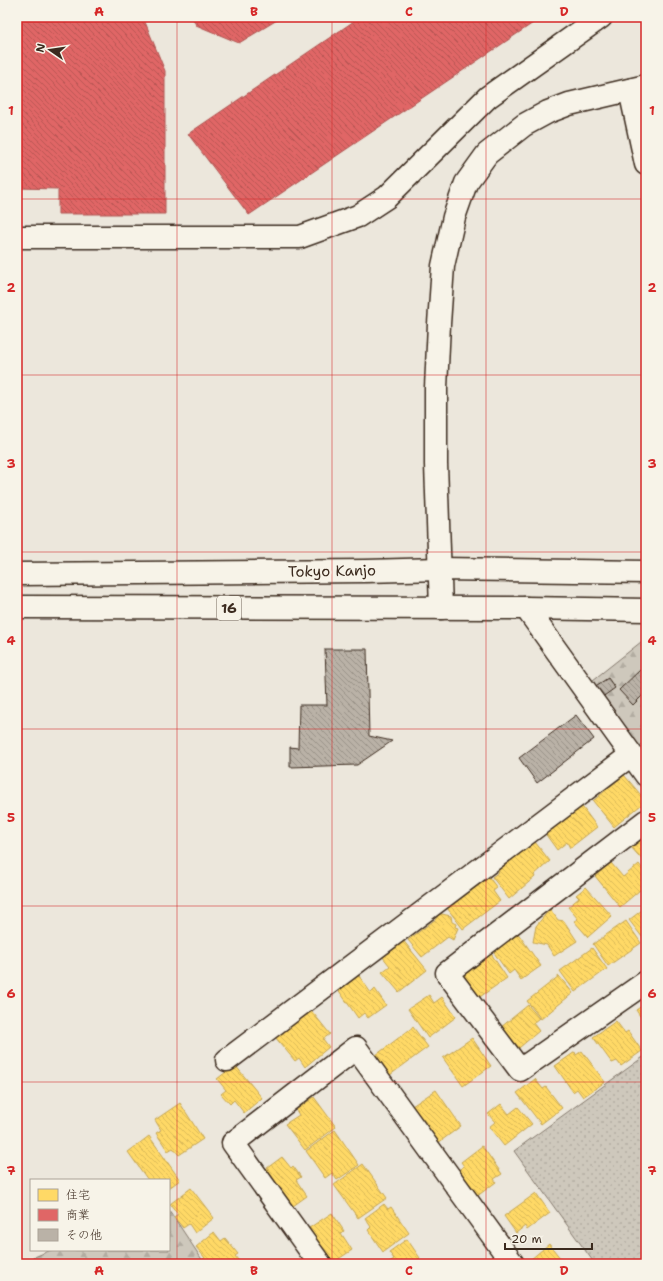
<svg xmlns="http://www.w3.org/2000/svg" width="663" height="1281" viewBox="0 0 663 1281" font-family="'Shantell Sans','Klee One',sans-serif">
<defs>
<pattern id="grass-dots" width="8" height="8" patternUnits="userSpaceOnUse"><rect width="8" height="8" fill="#cec8bc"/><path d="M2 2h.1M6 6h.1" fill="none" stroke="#b2aca1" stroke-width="1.8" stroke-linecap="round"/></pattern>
<pattern id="forest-firs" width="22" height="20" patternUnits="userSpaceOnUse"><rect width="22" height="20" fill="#cec8bc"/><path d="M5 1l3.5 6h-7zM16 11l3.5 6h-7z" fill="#b2aca1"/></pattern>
<pattern id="homes-back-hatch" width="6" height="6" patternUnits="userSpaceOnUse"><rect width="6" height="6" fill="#ffd966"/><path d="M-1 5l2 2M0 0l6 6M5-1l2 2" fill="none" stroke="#dbba58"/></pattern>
<pattern id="shops-back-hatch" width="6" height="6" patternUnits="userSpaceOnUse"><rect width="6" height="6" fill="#e06666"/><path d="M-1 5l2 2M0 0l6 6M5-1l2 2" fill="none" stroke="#b75453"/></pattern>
<pattern id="building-back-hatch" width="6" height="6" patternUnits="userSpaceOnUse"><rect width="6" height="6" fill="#bab2a7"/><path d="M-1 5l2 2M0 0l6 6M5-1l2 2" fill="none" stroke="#989187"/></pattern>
</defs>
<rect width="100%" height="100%" fill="#ece7dc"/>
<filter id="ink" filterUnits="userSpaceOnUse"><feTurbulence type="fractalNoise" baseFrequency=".025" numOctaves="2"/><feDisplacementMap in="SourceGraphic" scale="8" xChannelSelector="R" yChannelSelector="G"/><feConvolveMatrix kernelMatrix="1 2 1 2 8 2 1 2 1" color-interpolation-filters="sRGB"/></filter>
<g filter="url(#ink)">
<path fill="url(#grass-dots)" stroke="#84796d" d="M646,1055V1264H595L514,1151Z"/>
<g fill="url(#forest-firs)" stroke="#84796d">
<path d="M646,638V744L636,746L588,684Z"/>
<path d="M169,1210L205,1264H18L51,1250H169Z"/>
</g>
<g fill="url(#homes-back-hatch)" stroke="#c4a450">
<path d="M624,775L646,801L614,827L593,801Z"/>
<path d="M580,804L597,827L570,848L567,842L557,850L544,832Z"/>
<path d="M646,832V864L630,846Z"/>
<path d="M529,842L531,845L535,842L550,861L534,875L535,877L509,899L492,877L499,872L496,868Z"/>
<path d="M611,863L623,877L639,864L646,873V885L620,907L595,876Z"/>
<path d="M485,872L497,888L493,891L500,901L463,929L444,904Z"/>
<path d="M586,887L612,916L588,937L574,921L578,919L568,907L579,898L576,895Z"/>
<path d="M646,907V942L629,920Z"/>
<path d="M550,909L558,920L564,921L577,941L554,956L547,945L533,942L536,926Z"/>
<path d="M437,913L451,916L452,922L456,924L455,927L458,928L453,940L448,937L422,957L408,940L436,919Z"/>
<path d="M626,921L641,943L608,966L593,944Z"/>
<path d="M517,932L541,966L521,980L514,970L509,974L492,950Z"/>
<path d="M402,939L427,970L399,992L382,972L390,966L382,956Z"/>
<path d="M592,948L607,969L575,992L560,971Z"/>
<path d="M490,952L507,978L474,1001L458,979L471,970L468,966Z"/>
<path d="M357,973L371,993L375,989L386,1005L368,1018L364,1013L358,1018L337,988Z"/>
<path d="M559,976L573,993L541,1019L527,1001Z"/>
<path d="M429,995L434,1003L442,997L456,1017L428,1038L408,1009Z"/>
<path d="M646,1003V1025L636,1010Z"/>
<path d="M528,1005L539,1018L533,1023L539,1031L513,1053L495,1032Z"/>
<path d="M310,1009L330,1034L323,1039L329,1047L305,1067L299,1058L295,1061L275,1037Z"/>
<path d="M616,1021L625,1033L628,1031L642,1051L621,1066L617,1061L612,1063L593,1037Z"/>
<path d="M413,1027L428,1047L390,1075L376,1055Z"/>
<path d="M472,1038L491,1066L463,1086L443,1058Z"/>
<path d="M582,1051L605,1082L583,1097L577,1089L573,1092L555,1066L575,1052L576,1055Z"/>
<path d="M235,1065L262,1098L244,1113L234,1100L230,1104L221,1094L226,1090L217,1079Z"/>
<path d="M535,1079L543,1089L546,1087L562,1108L541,1124L517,1093Z"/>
<path d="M436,1090L461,1126L438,1143L416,1117L419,1115L412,1106Z"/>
<path d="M314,1097L336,1127L305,1150L285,1124L299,1115L296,1110Z"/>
<path d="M180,1103L203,1139L179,1155L173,1148L168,1151L156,1133L161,1130L155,1120Z"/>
<path d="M501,1104L509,1114L518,1107L532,1124L504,1146L489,1127L495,1122L488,1114Z"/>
<path d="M335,1130L359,1165L337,1180L332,1173L325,1178L306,1151Z"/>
<path d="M149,1136L180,1180L169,1188V1180H148L128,1152Z"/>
<path d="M482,1146L502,1174L494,1179L496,1182L476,1197L457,1171L464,1166L461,1162Z"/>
<path d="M282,1157L291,1168L293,1166L301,1177L296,1180L307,1196L286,1211L259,1174Z"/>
<path d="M363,1164L387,1198L358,1218L334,1185Z"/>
<path d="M191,1188L214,1218L195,1233L189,1224L183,1228L174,1217L178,1214L170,1204Z"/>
<path d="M536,1193L550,1213L527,1230L525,1226L516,1233L504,1216Z"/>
<path d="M384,1204L388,1209L391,1207L409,1233L383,1252L368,1230L371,1227L365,1218Z"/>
<path d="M332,1213L344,1231L341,1233L352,1250L331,1264L308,1238L314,1235L309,1228Z"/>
<path d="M214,1232L221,1241L225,1238L238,1254L235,1256L241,1264H207L203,1259L205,1258L196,1247Z"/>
<path d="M407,1239L420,1258L418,1260L421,1264H389L388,1263L394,1259L389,1252Z"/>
<path d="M549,1244L565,1264H532L530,1260Z"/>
</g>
<g fill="url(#shops-back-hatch)" stroke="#ae5450">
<path d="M17,17H143L165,71V214H58V189L17,188Z"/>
<path d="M192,17H282L239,43L196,25Z"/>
<path d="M360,17H542L249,215L188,134Z"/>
</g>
<g fill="url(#building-back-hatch)" stroke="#3b2a1e">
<path d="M325,649H367L369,736L392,741L357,765L290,767V747L298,748L299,705H327Z"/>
<path d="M640,670L646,676V692L633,705L619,690Z"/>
<path d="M608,678L615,688L601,698L594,687Z"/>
<path d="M576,715L594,739L537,783L519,758Z"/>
</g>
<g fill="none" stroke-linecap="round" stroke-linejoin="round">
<defs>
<g id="minor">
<path d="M630,90L646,164"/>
<path d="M17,237H300L358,216L387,197L488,97L601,17"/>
<path d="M441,608L436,464V388L439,324L443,266L454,217L466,183L487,154L524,125L548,112L569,104L646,86"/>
<path d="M526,608L646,775"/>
<path d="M646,821L447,973L520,1070L646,982"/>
<path d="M227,1060L631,755"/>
<path d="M320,1264L233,1143L356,1048L513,1264"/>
</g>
<g id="highway">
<path d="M17,574L366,571L440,569L646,572"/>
<path d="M17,607L526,608L646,610"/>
</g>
</defs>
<use href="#minor" stroke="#3b2a1e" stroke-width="25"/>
<use href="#highway" stroke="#3b2a1e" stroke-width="25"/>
<use href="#minor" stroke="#f7f3e8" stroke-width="22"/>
<use href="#highway" stroke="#f7f3e8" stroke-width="22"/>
</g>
</g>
<path fill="none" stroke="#d62828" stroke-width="1" stroke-opacity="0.55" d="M177,17V1264M332,17V1264M486,17V1264M17,199H646M17,375H646M17,552H646M17,729H646M17,906H646M17,1082H646"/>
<g text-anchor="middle" stroke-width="4" stroke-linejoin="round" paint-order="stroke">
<rect fill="#f7f3e8" stroke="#73665b" stroke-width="1" x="217" y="596" width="24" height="24" rx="3"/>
<g font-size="14" font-weight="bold" fill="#3b2a1e">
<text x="229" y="613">16</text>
</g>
<g font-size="15" fill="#3b2a1e" stroke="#f7f3e8">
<text transform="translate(332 571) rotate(-1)" y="5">Tokyo Kanjo</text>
</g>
</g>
<rect width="663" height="1281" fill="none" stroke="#f7f3e8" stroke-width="44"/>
<rect x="30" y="1179" width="140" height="72" fill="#f7f3e8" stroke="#aca397"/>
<rect x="38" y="1189" width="20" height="12" fill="#ffd966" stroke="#aca397"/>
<text x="66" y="1199" font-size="12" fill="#3b2a1e">住宅</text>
<rect x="38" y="1209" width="20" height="12" fill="#e06666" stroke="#aca397"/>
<text x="66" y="1219" font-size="12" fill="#3b2a1e">商業</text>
<rect x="38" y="1229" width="20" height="12" fill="#bab2a7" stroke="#aca397"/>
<text x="66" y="1239" font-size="12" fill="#3b2a1e">その他</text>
<g transform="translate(50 50) rotate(283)" stroke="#f7f3e8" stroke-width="3" paint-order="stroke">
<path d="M0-3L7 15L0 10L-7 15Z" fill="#3b2a1e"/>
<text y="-6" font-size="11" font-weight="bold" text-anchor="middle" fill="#3b2a1e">N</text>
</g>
<path d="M505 1243v6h87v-6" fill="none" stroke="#3b2a1e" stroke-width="2"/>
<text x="511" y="1243" font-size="12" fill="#3b2a1e" stroke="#f7f3e8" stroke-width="3" paint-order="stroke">20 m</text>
<rect x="22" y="22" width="619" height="1237" fill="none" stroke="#d62828" stroke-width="1.5"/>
<g font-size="13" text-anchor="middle" font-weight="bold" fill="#d62828">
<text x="99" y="16">A</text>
<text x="254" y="16">B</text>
<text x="409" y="16">C</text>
<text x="564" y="16">D</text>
<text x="11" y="115">1</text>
<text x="652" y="115">1</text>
<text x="11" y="292">2</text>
<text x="652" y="292">2</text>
<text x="11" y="468">3</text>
<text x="652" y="468">3</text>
<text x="11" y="645">4</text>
<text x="652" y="645">4</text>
<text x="11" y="822">5</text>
<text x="652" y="822">5</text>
<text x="11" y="998">6</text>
<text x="652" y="998">6</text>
<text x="11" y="1175">7</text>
<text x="652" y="1175">7</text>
<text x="99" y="1275">A</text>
<text x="254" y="1275">B</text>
<text x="409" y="1275">C</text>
<text x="564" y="1275">D</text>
</g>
</svg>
